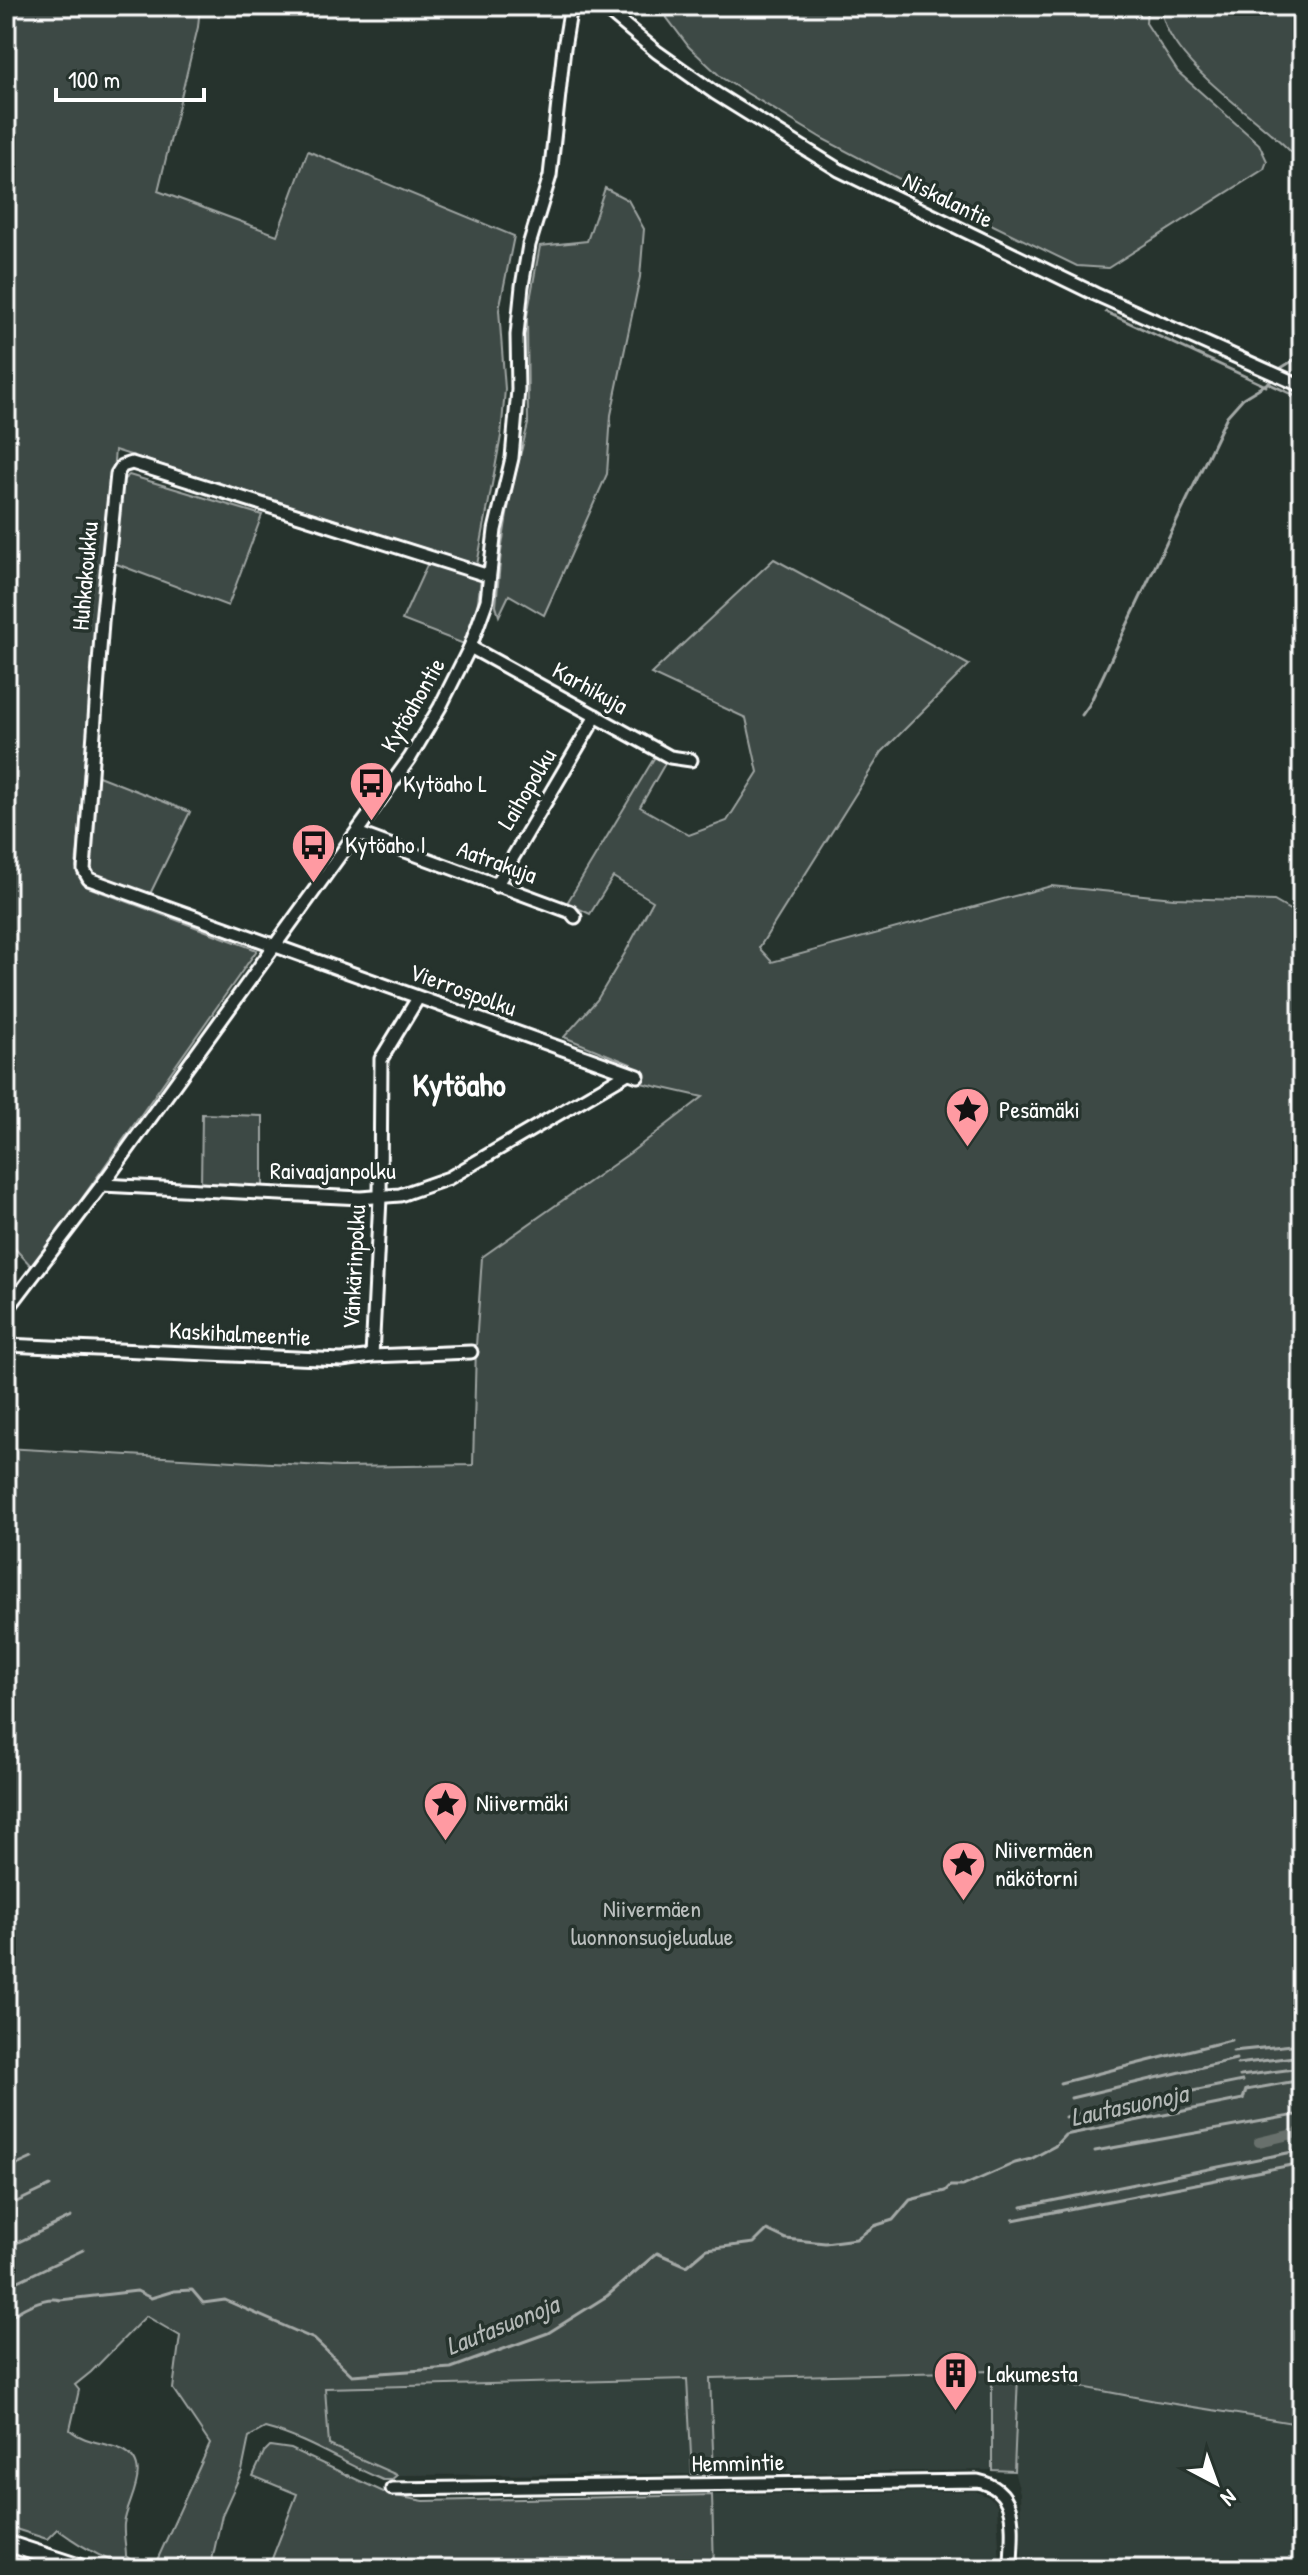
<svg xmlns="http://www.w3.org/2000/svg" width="1308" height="2575" viewBox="0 0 1308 2575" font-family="'Patrick Hand',sans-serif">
<rect width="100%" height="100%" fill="#26332d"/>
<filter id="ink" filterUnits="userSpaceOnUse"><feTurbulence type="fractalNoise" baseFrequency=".0125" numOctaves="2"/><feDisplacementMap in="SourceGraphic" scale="16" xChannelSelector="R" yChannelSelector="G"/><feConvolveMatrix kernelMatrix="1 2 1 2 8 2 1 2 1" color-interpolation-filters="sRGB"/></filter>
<g filter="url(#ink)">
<g fill="#333f3a">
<path d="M992,2371V2470L714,2474L709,2378Z"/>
<path d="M1018,2375L1156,2401L1293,2423L1298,2473H1302V2569H1022L1020,2493L1014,2471Z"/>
<path d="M688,2379L692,2474L397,2475L329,2445L325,2388Z"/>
<path d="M975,2491L991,2498L997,2505L1000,2569H714L712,2495Z"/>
</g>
<g fill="#3e4944" stroke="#9ea4a2" stroke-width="2">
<path d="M6,6H200L198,27L158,191L277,235L308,151L514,236L499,310L505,389L501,436L477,565L115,450L76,867L85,886L257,950L33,1268L6,1239Z"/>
<path d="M658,6H1147L1146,23L1178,72L1259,144L1267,161L1264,169L1108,268L1077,266L913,186L823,139L722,78L689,47Z"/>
<path d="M1161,6H1302V145L1291,152C1255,114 1164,61 1161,6Z"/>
<path d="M605,188L628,200L644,229L640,277L611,415L607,474L544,615L509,595L499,616L496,606L501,552L510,496L528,424L527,316L540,246L587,241Z"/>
<path d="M129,475L262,515L228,606L114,563L121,482Z"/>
<path d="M774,559L969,665L882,752L759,948L772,962L1051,886L1174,898L1274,901L1302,917V2473H1298L1293,2423L1156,2401L1018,2375L1014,2471L992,2470V2371L710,2378L714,2474H692L687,2379L325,2388L329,2445L397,2475L391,2480H383C342,2463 308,2439 265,2428L249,2437L242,2471L222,2515L210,2569H153L210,2444L173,2389L180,2336L146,2316L91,2372L75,2385L79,2390L70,2430C85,2443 105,2442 123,2450C154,2466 127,2500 124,2524C123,2534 126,2546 126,2556L142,2569C118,2569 77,2544 57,2529L47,2539L6,2526V1448L340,1467L473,1465L476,1346L482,1257L630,1153L703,1097L628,1080L631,1064L564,1037L597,1000L625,953L653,901L613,877L590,914L567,903L656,755L667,760L640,807L689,835L727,821L758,772L746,718L651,674Z"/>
<path d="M428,563L481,579L476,616L464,644L402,620Z"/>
<path d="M96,775L190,812L150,894L96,877L89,864Z"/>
<path d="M202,1114L263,1116V1188L201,1185Z"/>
<path d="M270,2446L291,2449L390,2495L424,2501L712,2495L714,2569H268L297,2494L253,2476L264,2452Z"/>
</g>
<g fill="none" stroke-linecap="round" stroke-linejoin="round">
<g stroke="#a4a9a7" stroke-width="3">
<path d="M1106,312L1266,386"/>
<path d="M1281,368L1302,355"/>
<path d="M1270,384L1302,399"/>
<path d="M1082,715L1089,705L1227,416L1243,398L1271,381"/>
<path d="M1233,2051L1302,2044"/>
<path d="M1237,2064L1302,2056"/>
<path d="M1240,2076L1302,2068"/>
<path d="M1060,2083L1231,2040"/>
<path d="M1071,2098L1236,2059"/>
<path d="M1065,2117L1242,2081"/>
<path d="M1095,2151L1302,2114"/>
<path d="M6,2170L32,2158"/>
<path d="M6,2207L50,2186"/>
<path d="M1022,2207L1302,2150"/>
<path d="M1013,2220L1302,2163"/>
<path d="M6,2248L71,2217"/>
<path d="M6,2287L83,2250"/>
<path d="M6,2321C17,2310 45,2295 60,2300L137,2291L151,2298L174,2291L192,2290L203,2303L225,2300L314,2339L352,2375L451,2368L548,2333L607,2296L657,2253L687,2266L707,2249L754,2243L767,2230L786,2239L825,2243L856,2239L874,2226L893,2220L910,2200L945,2191L950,2186H963L1015,2163L1031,2159L1055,2146L1065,2135L1243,2099L1246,2090L1296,2081L1300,2093H1302"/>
</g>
<path stroke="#67706c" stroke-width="10" d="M1259,2142L1302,2132"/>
<defs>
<g id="minor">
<path d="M602,6L657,52L715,93L839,170L1095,294L1302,386"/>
<path d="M489,576L132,463L122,466L117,474L102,622L84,870L89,879L638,1076"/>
<path d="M470,647L670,757L691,760"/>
<path d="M357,833L571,912L575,917"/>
<path d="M496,886L596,716"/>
<path d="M102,1185L361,1198L400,1195L449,1178L628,1073"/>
<path d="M6,1311L102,1185L410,758L440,707L470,647L487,600L495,530L512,458L518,390L517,335L522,286L529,245L550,176L564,48L571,6"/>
<path d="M6,1345L342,1360L372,1356L471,1352"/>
<path d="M372,1356L380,1198L381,1059L418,998"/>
<path d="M392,2489L978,2481C1022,2491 1011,2534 1011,2569"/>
</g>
<path id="major" d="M6,2543L86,2569"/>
</defs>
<use href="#minor" stroke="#fff" stroke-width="17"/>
<use href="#major" stroke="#fff" stroke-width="20"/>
<use href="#minor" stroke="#26332d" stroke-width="11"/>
<use href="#major" stroke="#26332d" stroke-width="14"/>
</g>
</g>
<defs>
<symbol id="bus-pin" viewBox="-11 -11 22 30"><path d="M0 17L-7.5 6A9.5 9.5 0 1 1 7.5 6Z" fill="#ff9aa2" stroke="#26332d"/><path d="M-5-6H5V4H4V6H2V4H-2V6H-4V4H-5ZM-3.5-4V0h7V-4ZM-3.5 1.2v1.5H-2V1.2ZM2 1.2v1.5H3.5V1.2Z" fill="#111"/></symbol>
<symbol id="sight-pin" viewBox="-11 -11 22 30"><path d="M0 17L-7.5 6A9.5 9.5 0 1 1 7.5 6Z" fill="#ff9aa2" stroke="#26332d"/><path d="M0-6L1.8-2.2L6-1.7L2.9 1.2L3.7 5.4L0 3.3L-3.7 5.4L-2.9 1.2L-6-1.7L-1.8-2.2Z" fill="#111"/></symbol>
<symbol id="building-pin" viewBox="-11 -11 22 30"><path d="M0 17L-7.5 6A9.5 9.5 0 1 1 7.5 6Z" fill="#ff9aa2" stroke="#26332d"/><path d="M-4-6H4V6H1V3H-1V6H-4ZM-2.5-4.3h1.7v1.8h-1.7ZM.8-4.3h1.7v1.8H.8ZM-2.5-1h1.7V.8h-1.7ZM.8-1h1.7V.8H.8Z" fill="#111"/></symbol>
</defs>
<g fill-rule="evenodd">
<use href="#bus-pin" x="346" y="758" width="51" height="69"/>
<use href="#bus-pin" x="288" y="820" width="51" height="69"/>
<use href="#sight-pin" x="942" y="1084" width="51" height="69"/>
<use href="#sight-pin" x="420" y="1778" width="51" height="69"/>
<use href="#sight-pin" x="938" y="1838" width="51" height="69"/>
<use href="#building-pin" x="930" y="2348" width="51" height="69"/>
</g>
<g text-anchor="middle" stroke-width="7" stroke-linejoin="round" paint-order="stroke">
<g font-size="24" fill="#fff" stroke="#26332d">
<text transform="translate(948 200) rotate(26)" y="8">Niskalantie</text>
<text transform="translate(85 576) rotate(-85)" y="8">Huhkakoukku</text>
<text transform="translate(590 688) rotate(29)" y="8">Karhikuja</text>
<text transform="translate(413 705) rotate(-60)" y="8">Kytöahontie</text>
<text transform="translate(527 789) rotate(-59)" y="8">Laihopolku</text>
<text transform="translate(497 862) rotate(20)" y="8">Aatrakuja</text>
<text transform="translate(463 990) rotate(20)" y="8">Vierrospolku</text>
<text x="333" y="1179">Raivaajanpolku</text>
<text transform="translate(354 1267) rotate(-87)" y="8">Vänkärinpolku</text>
<text transform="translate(240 1334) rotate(3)" y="8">Kaskihalmeentie</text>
<text transform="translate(738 2463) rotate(-1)" y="8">Hemmintie</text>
</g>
<g font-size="24" fill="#fff" stroke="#26332d" text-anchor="start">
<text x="403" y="792">Kytöaho L</text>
<text x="345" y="853">Kytöaho I</text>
<text x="999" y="1118">Pesämäki</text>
<text x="476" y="1811">Niivermäki</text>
<text x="995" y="1858">Niivermäen<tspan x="995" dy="28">näkötorni</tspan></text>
<text x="987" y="2382">Lakumesta</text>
</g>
<g font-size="24" fill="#bbbfbe" stroke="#26332d">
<text x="652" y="1917">Niivermäen<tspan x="652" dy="28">luonnonsuojelualue</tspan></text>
</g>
<g font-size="26" font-style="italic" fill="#b3b8b6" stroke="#26332d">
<text transform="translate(1129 2105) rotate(-12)" y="9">Lautasuonoja</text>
<text transform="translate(502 2325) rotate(-22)" y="9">Lautasuonoja</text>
</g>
<g font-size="32" font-weight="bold" fill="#fff" stroke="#26332d">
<text x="459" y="1096">Kytöaho</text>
</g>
</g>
<rect width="1308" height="2575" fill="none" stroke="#26332d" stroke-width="32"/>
<rect x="16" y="16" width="1276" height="2543" fill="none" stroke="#fff" stroke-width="3" filter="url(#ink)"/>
<g transform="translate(1216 2483) rotate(139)" stroke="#26332d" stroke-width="6" paint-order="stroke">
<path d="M0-6L14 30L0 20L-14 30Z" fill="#ffffff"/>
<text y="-12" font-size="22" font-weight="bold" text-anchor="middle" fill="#ffffff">N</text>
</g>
<path d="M56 88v12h148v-12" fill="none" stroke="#ffffff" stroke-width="4"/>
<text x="68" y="88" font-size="24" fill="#ffffff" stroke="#26332d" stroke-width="6" paint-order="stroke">100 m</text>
</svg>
